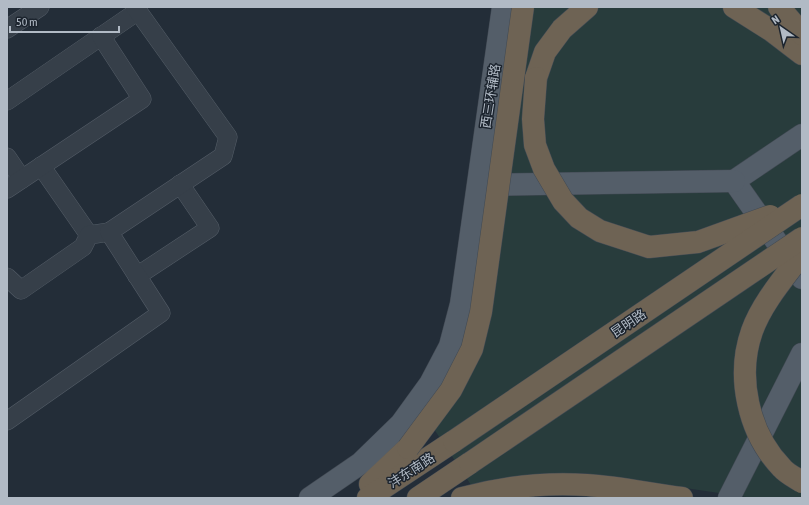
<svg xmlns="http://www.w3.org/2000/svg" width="809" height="505" viewBox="0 0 809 505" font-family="'Asap Condensed','Noto Sans SC',sans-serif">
<rect width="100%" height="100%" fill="#232d38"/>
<path fill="#283c3c" d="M513,7H802V498H753L583,473L546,474L499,479L471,485L422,411L442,374Z"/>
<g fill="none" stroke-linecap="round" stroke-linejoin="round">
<defs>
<g id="minor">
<path d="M7,29L40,7"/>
<path d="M7,101L138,11"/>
<path d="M7,157L22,179"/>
<path d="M41,166L89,235"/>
<path d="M7,189L142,99L101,36"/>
<path d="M137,276L210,228L180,184"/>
<path d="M7,277L21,290L83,247L89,235L109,232"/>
<path d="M7,421L161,313L109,232L223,156L228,137L135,7"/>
</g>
<g id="major">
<path d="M802,135L734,181L802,278"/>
<path d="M481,185L734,181"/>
<path d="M310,498L361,463L401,424L430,384L450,346L461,304L503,7"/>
<path d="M729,498L802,354"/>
</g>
<g id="highway">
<path d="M734,7L772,31L802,54"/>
<path d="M779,7L802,34"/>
<path d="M536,78L545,52L562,29L587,7"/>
<path d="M370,484L408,448"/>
<path d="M368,498L454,441"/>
<path d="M418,498L470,463"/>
<path d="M462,498C503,487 545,482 587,485C619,487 650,494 682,498"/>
</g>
</defs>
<use href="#minor" stroke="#545d67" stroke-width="19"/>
<use href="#major" stroke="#404852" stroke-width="23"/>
<use href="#highway" stroke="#414a54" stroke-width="23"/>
<use href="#minor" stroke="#363f49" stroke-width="18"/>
<use href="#major" stroke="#545e69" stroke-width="22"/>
<use href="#highway" stroke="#6e6354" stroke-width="22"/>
<defs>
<g id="highway-bridge">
<path d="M536,78L533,119L535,145L544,169L563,201L579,218L600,231L649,247L698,242L770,216"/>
<path d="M802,254C784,278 762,303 752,331C736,376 748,433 782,468C787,474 796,478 802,482"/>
<path d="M454,441L802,205"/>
<path d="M408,448L451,390L472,349L481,312L523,7"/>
<path d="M470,463L802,238"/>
</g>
</defs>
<use href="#highway-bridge" stroke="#414a54" stroke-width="23" stroke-linecap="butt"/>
<use href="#highway-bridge" stroke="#6e6354" stroke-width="22"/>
</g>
<g text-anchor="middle" stroke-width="3" stroke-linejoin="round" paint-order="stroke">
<g font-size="13" fill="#b1bac5" stroke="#1c242e">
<text transform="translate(490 96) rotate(-81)" y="5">西三环辅路</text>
<text transform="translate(628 323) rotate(-34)" y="5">昆明路</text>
<text transform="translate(411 470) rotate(-33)" y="5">沣东南路</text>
</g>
</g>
<rect width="809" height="505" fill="none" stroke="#b1bac5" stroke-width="16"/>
<g transform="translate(781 28) rotate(326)" stroke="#1c242e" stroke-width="3" paint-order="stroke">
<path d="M0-3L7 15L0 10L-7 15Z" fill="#b1bac5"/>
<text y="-6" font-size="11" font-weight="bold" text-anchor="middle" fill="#b1bac5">N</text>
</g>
<path d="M10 26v6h109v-6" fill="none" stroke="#b1bac5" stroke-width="2"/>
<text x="16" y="26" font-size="12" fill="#b1bac5" stroke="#1c242e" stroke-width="3" paint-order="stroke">50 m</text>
</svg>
